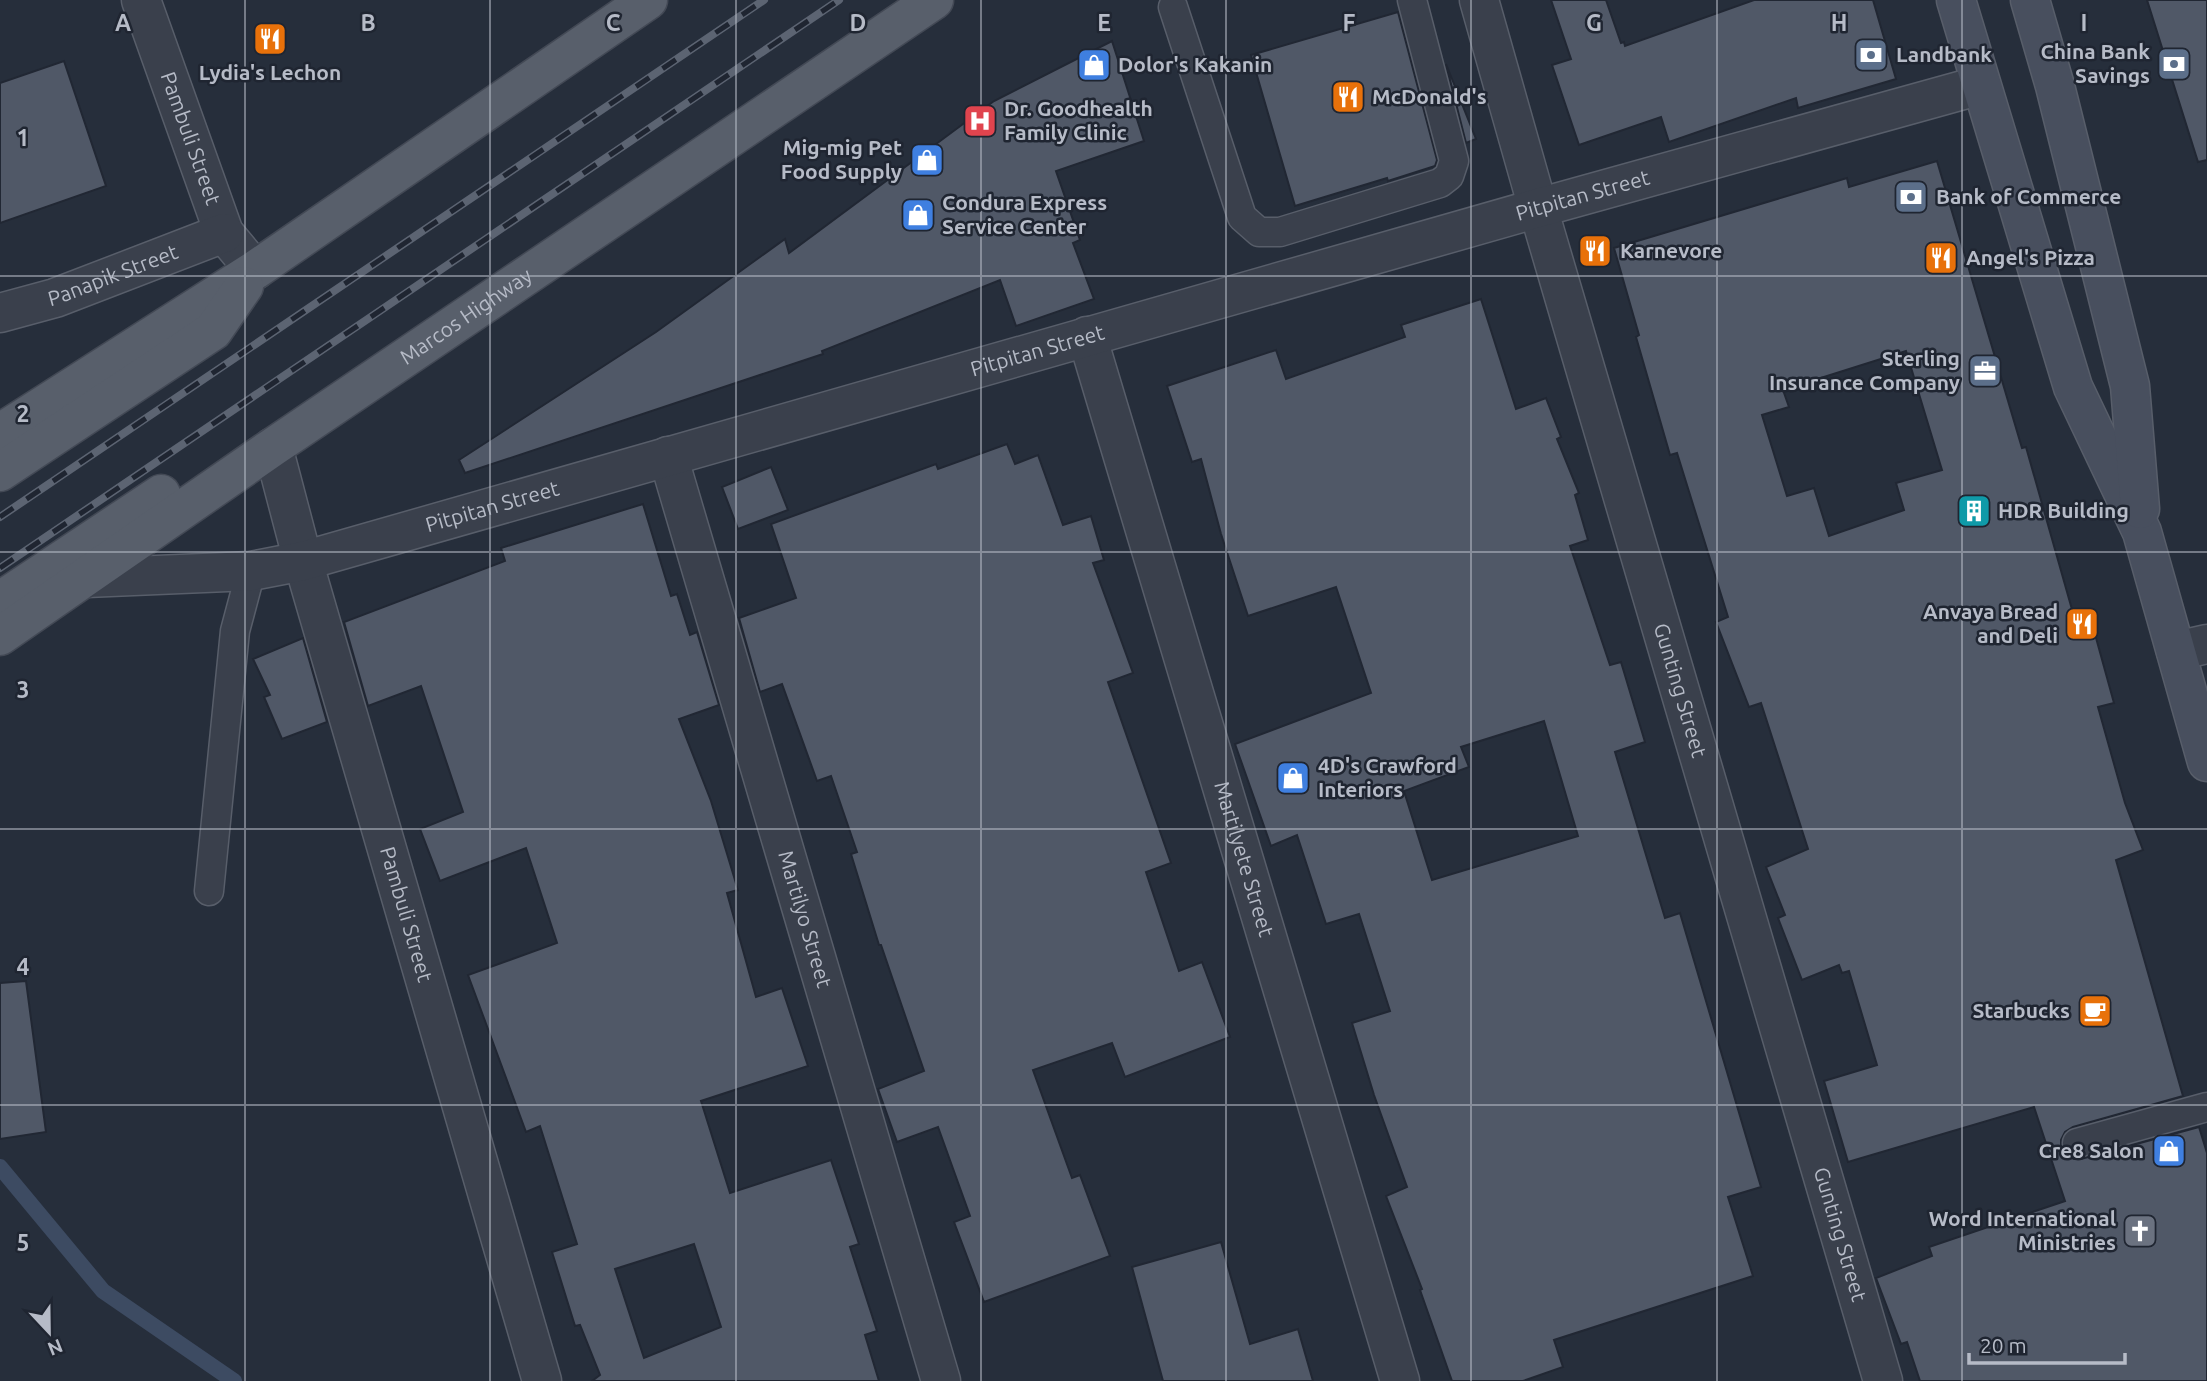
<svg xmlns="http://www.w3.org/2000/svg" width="2207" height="1381" viewBox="0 0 2207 1381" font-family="Ubuntu,sans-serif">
<rect width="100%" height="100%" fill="#262e3b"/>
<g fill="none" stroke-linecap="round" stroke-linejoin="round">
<path stroke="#3d4b62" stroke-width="16" d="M0,1167L103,1291L234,1381"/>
</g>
<g fill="#505867" stroke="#212733" stroke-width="2" fill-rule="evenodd">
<path d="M1551,0H1606L1621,43L1624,42L1625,46L1754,0H1873L1896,79L1798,108L1796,98L1669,142L1661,117L1579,145L1552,65L1571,59Z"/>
<path d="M2147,0H2207V160L2198,162Z"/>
<path d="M1398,12L1437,160L1435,166L1388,181L1387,178L1295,206L1251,55Z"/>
<path d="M1112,41L1144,141L1056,171L1080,240L1073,243L1094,299L1016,326L1000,280L822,351L823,354L465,473L459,460L656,332L785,239L789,253L994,101Z"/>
<path d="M64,61L106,186L0,223V83Z"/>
<path d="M1446,64L1476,139L1466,143Z"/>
<path d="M1937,161L2022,448L2026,447L2075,620L2090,616L2114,703L2098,707L2125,803L2143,850L2116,860L2183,1096L2073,1127L2065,1132L2061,1140V1147L2066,1155L2074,1159H2081L2199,1127L2207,1153V1381H1920L1907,1342L1901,1344L1876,1278L1932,1256L1929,1247L2065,1201L2034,1107L1848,1162L1824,1081L1877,1065L1849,971L1842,973L1839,965L1802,980L1778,918L1785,915L1766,867L1808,849L1761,703L1749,707L1716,622L1728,617L1677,453L1670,455L1636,337L1639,335L1614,248L1847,178L1849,187ZM1906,351L1942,470L1896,483L1904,510L1829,536L1814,488L1787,496L1762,415L1789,407L1783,390Z"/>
<path d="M1481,299L1516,409L1546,398L1561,437L1557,439L1579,493L1575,495L1588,540L1570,546L1610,665L1621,662L1645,742L1615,752L1665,918L1680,913L1761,1187L1728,1197L1753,1276L1554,1340L1563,1367L1523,1381H1452L1420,1290L1422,1289L1386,1196L1407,1187L1374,1095L1352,1023L1390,1011L1359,914L1326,924L1297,835L1271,846L1235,744L1371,693L1336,587L1248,616L1221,534L1201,459L1192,462L1167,386L1276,350L1286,379L1405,337L1401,325ZM1544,721L1578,836L1432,880L1404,791L1469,767L1461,747Z"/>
<path d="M1007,444L1015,464L1038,455L1063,525L1091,516L1104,560L1093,563L1133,673L1108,682L1171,863L1146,872L1179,971L1202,962L1230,1037L1125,1077L1112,1043L1033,1070L1072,1178L1080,1175L1110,1256L984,1302L954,1222L970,1216L938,1127L897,1142L878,1089L924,1071L881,945H879L851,854L857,852L831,776L817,781L782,684L760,692L739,618L796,598L771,524L936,464L938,469Z"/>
<path d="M771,467L788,510L738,529L722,487Z"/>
<path d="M643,504L671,596L677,594L690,635L697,632L719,705L679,719L711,801L738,890L727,893L756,997L782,988L808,1066L701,1101L730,1193L831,1160L859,1244L850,1247L877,1331L865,1335L879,1381H592L600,1375L580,1325L575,1326L552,1252L577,1244L540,1126L526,1132L468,975L557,943L526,848L440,881L420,829L463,812L421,686L368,706L344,622L505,561L501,548ZM694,1244L721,1327L644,1358L615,1269Z"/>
<path d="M303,638L327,722L282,739L264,697L270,695L253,659Z"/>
<path d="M26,981L46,1132L0,1139V983Z"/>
<path d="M1221,1242L1250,1344L1298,1329L1313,1381H1163L1132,1267Z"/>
</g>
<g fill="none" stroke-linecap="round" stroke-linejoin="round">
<defs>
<g id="service">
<path d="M1173,7L1242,217L1259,232H1280L1440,183L1449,176L1454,161L1412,0"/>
<path d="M209,891L235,631L251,571"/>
<path d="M2077,1143L2207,1107"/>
</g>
<g id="minor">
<path id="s1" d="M141,0L224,233L255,270"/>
<path id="s2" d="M1479,0L1538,208L1883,1381"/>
<path id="s3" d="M0,313L55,298L224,233"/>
<path id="s4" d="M1087,336L1400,1381"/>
<path id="s5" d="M273,447L303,561L542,1381"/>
<path id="s6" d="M668,456L941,1381"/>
<path id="s7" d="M86,578L251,571L303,561L1538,208L1981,85"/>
<path d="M2176,651L2207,644"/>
</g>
<g id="secondary">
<path d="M1956,0L2073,387L2142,532L2207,762"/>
<path d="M2030,0L2055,86L2130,386L2140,509"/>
</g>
<g id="primary">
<path d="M0,433L255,270L648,0"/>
<path d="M0,472L213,331L244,286"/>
<path d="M0,601L161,494"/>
<path id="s8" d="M0,636L273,447L934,0"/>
</g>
</defs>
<use href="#service" stroke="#585e6a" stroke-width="31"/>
<use href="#minor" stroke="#585e6a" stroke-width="41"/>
<use href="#secondary" stroke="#585e6a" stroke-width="41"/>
<use href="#primary" stroke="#434955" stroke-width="41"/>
<use href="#service" stroke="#3a404c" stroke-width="28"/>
<use href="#minor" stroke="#3a404c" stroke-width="38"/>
<use href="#secondary" stroke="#484f5e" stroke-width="38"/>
<use href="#primary" stroke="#585f6b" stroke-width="38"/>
<defs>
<g id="rail">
<path d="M0,517L764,0"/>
<path d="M0,568L839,0"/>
</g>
</defs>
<use href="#rail" stroke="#5c6472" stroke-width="8"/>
<use href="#rail" stroke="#1f2531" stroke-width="5" stroke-dasharray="16" stroke-linecap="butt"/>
</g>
<path fill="none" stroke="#b6bbc7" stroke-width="2" stroke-opacity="0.55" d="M245,0V1381M490,0V1381M736,0V1381M981,0V1381M1226,0V1381M1471,0V1381M1717,0V1381M1962,0V1381M0,276H2207M0,552H2207M0,829H2207M0,1105H2207"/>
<defs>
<symbol id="restaurant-square" viewBox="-11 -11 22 22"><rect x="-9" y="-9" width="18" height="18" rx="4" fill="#e8710a" stroke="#1f2531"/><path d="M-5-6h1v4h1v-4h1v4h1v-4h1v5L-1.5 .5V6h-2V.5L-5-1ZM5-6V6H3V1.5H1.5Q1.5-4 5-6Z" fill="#fff"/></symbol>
<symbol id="bank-square" viewBox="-11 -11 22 22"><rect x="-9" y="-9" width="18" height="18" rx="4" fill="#5c6f8a" stroke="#1f2531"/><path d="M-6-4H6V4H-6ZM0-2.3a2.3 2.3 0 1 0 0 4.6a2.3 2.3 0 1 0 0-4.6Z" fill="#fff"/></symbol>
<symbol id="shop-square" viewBox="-11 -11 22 22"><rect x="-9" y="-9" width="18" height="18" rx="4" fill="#3f7fe0" stroke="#1f2531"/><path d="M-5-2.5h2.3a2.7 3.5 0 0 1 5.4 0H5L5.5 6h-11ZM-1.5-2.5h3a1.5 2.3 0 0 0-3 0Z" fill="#fff"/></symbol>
<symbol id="hospital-square" viewBox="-11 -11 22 22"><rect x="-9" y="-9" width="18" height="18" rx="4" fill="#e0444e" stroke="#1f2531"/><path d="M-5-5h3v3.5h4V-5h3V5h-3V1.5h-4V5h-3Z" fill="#fff"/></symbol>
<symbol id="office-square" viewBox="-11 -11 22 22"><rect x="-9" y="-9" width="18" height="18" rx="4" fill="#5c6f8a" stroke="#1f2531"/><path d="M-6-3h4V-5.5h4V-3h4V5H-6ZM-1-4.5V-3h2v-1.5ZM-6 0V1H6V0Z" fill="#fff"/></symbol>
<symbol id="building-square" viewBox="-11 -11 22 22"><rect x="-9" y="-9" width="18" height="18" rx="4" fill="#0f9aa8" stroke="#1f2531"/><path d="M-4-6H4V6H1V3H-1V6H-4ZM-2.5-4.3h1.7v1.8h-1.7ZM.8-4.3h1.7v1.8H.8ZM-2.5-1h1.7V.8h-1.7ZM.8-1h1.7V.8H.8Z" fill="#fff"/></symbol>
<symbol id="cafe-square" viewBox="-11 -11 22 22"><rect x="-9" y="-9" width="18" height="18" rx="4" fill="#e8710a" stroke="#1f2531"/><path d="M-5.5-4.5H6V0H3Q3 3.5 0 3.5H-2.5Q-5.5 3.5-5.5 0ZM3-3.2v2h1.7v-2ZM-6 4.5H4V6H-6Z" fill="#fff"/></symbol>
<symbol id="church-square" viewBox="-11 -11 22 22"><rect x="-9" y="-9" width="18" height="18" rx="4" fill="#6b7280" stroke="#1f2531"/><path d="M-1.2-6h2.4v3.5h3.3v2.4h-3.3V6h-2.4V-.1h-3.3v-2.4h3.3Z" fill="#fff"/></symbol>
</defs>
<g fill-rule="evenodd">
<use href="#restaurant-square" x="251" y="20" width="38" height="38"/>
<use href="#bank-square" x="1852" y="36" width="38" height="38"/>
<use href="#bank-square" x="2155" y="45" width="38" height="38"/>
<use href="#shop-square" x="1075" y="46" width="38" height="38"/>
<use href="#restaurant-square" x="1329" y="78" width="38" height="38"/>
<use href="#hospital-square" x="961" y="102" width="38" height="38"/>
<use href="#shop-square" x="908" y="141" width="38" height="38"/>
<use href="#bank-square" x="1892" y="178" width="38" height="38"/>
<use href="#shop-square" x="899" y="196" width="38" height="38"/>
<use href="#restaurant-square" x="1576" y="232" width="38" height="38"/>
<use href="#restaurant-square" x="1922" y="239" width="38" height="38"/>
<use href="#office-square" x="1966" y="352" width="38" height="38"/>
<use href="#building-square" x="1955" y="492" width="38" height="38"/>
<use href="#restaurant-square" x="2063" y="605" width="38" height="38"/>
<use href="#shop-square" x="1274" y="759" width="38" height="38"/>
<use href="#cafe-square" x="2076" y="992" width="38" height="38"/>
<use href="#shop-square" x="2150" y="1132" width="38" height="38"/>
<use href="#church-square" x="2121" y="1212" width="38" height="38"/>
</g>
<g text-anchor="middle" stroke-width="5" stroke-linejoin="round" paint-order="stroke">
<g font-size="21" font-weight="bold" fill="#b6bbc7" stroke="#1f2531" text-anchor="start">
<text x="2150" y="59" text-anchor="end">China Bank<tspan x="2150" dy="24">Savings</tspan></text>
<text x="1896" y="62">Landbank</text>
<text x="1118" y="72">Dolor's Kakanin</text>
<text x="270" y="80" text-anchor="middle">Lydia's Lechon</text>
<text x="1372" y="104">McDonald's</text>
<text x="1004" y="116">Dr. Goodhealth<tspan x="1004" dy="24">Family Clinic</tspan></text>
<text x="902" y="155" text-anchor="end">Mig-mig Pet<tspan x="902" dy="24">Food Supply</tspan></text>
<text x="1936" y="204">Bank of Commerce</text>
<text x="942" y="210">Condura Express<tspan x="942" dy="24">Service Center</tspan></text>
<text x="1620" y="258">Karnevore</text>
<text x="1966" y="265">Angel's Pizza</text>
<text x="1960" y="366" text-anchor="end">Sterling<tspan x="1960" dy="24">Insurance Company</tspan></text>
<text x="1998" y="518">HDR Building</text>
<text x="2058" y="619" text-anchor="end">Anvaya Bread<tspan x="2058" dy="24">and Deli</tspan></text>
<text x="1318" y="773">4D's Crawford<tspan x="1318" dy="24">Interiors</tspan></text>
<text x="2070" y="1018" text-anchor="end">Starbucks</text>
<text x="2144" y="1158" text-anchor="end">Cre8 Salon</text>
<text x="2116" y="1226" text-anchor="end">Word International<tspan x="2116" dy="24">Ministries</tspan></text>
</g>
<g font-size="21" fill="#b6bbc7" stroke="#1f2531">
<text dy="7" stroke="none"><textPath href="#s1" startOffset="147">Pambuli Street</textPath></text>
<text dy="7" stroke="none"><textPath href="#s7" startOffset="1549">Pitpitan Street</textPath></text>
<text dy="7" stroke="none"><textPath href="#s3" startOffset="119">Panapik Street</textPath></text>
<text dy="7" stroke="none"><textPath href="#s8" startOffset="565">Marcos Highway</textPath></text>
<text dy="7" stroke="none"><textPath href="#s7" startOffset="982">Pitpitan Street</textPath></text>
<text dy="7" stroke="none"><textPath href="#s7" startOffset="415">Pitpitan Street</textPath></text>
<text dy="7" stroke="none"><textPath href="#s2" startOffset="719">Gunting Street</textPath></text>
<text dy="7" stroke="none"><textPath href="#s4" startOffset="546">Martilyete Street</textPath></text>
<text dy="7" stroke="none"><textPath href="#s5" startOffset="486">Pambuli Street</textPath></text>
<text dy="7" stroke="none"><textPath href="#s6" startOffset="483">Martilyo Street</textPath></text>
<text dy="7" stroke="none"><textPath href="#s2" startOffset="1286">Gunting Street</textPath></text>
</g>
</g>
<g font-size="23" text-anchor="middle" font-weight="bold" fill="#b6bbc7" stroke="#1f2531" stroke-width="5" stroke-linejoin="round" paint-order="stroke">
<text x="123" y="31">A</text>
<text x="368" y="31">B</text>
<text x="613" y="31">C</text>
<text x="858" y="31">D</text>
<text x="1104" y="31">E</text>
<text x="1349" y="31">F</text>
<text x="1594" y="31">G</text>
<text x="1839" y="31">H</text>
<text x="2084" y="31">I</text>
<text x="23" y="146">1</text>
<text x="23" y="422">2</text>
<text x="23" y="698">3</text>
<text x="23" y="975">4</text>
<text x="23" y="1251">5</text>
</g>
<g transform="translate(49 1332) rotate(158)" stroke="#1f2531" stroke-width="5" paint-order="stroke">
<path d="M0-5L12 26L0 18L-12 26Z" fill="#b6bbc7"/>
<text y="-10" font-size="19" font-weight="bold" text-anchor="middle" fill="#b6bbc7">N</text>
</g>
<path d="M1969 1353v10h156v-10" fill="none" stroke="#b6bbc7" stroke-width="3.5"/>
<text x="1980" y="1353" font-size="21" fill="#b6bbc7" stroke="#1f2531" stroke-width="5" paint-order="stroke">20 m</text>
</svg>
